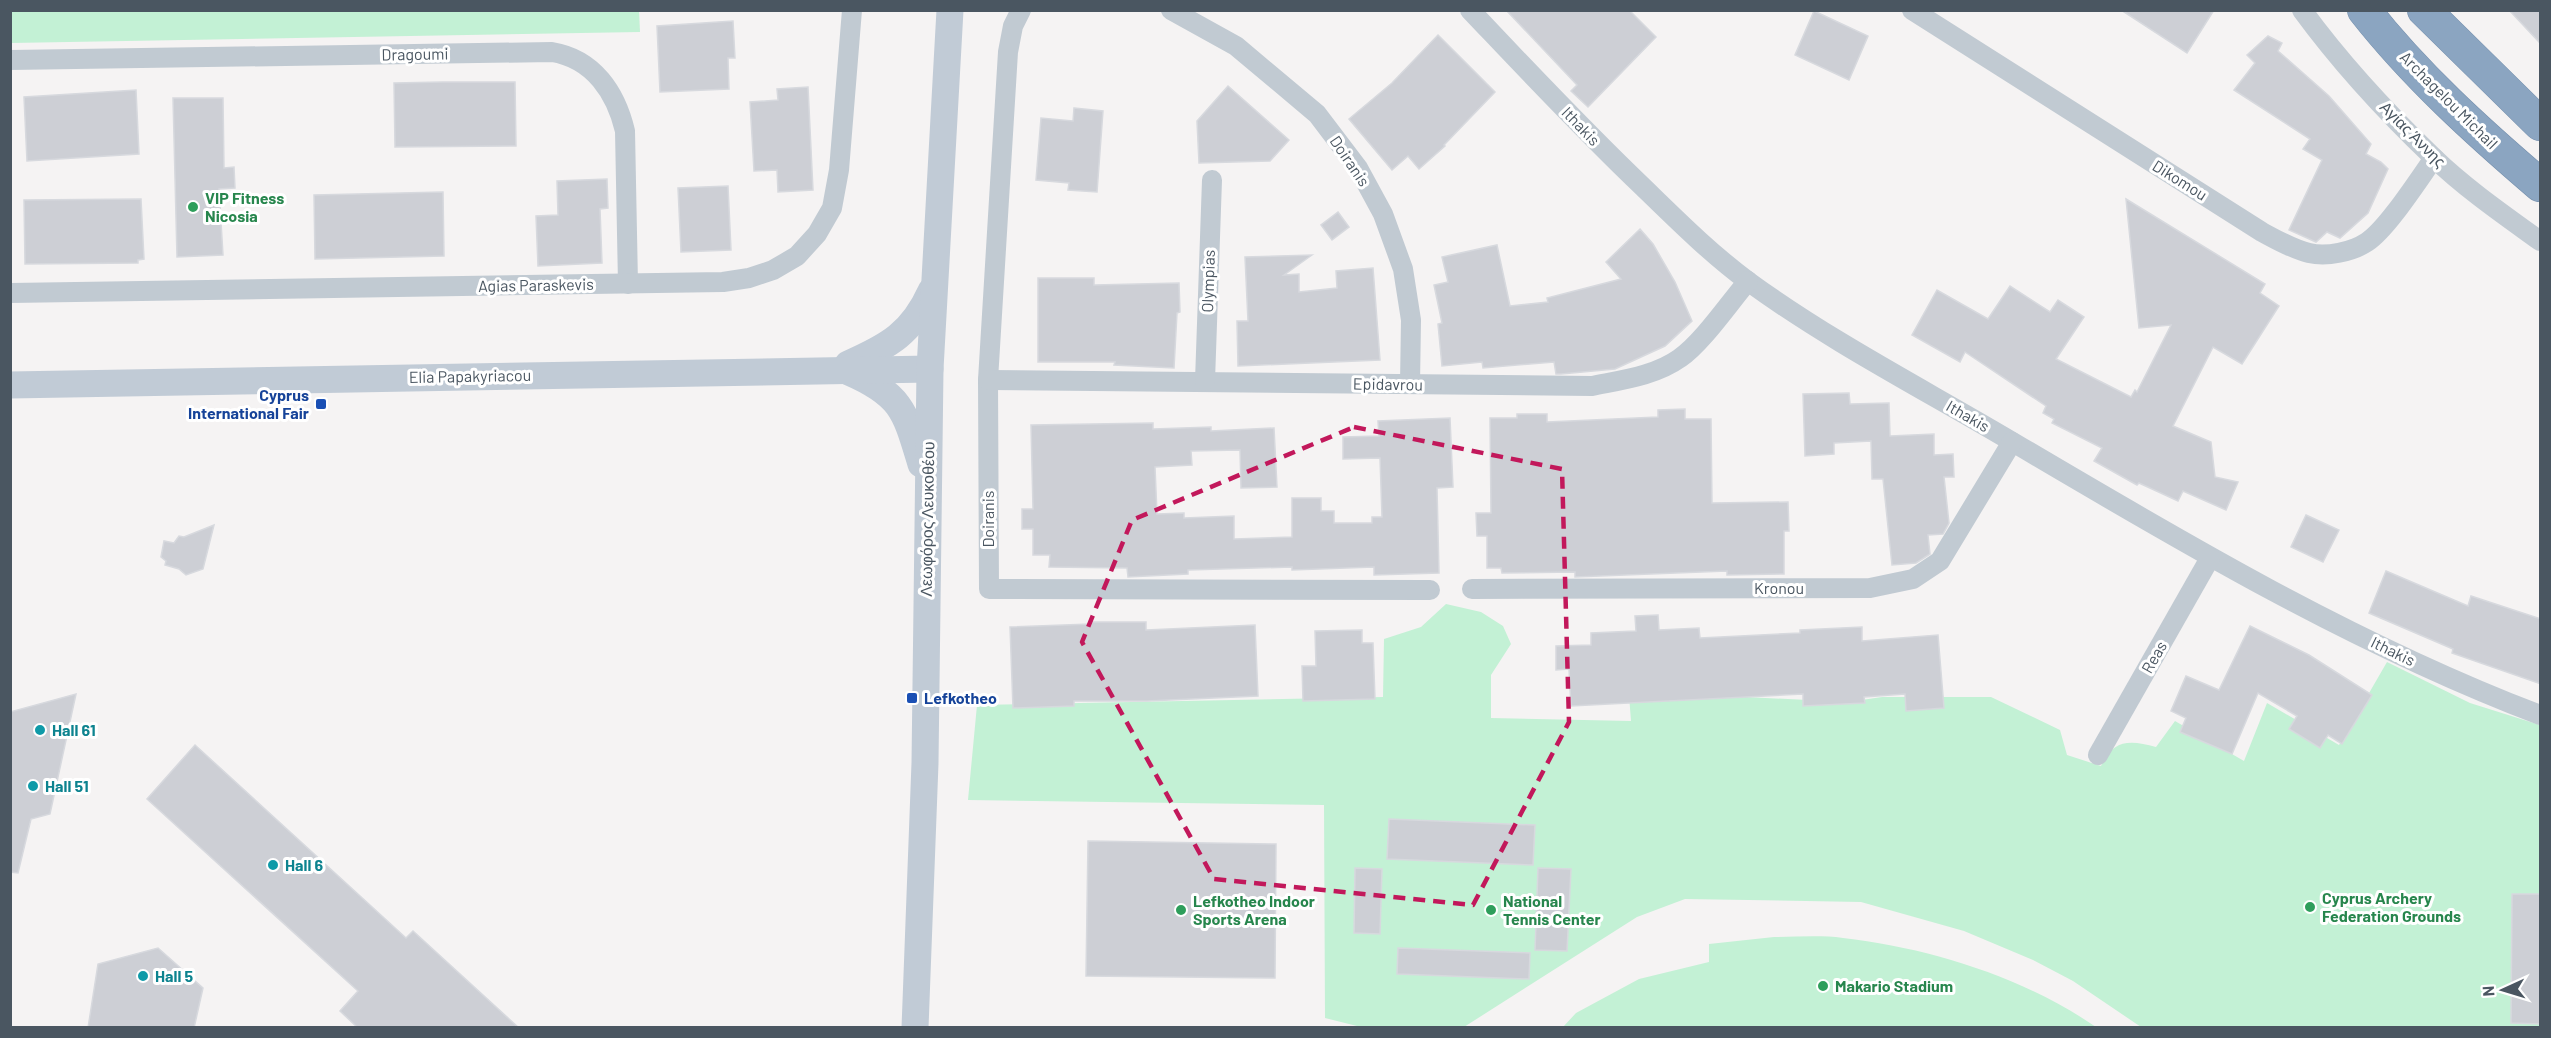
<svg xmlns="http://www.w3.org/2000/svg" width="2551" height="1038" viewBox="0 0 2551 1038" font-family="Barlow,sans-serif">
<rect width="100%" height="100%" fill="#f5f3f3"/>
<g fill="#c3f1d5">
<path d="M639,10L640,32L11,43V11Z"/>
<path d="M1446,604L1481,612L1503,626L1511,644L1491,675V718L1631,721L1629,695L1726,696L1848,702L1882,697H1991L2060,730L2067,755L2101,766C2113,739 2130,740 2156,747L2175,721L2244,761L2267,703L2339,745L2387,662L2470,703L2540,725V1027H2141L2073,981L2033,960L1964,931L1861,902L1685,899L1637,917L1464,1027H1361L1325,1018L1324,805L968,800L977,705L1383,697L1384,639L1421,627Z"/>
<path d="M1774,937C1797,937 1821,935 1843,938C1930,948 2023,977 2096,1027H1563L1576,1013L1639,979L1709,962V944Z"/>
</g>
<g fill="#cdcfd5" stroke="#d7d9de" stroke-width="1.5">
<path d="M1506,10H1629L1656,37L1588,107L1571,91L1577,85Z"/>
<path d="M2121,10H2214L2187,53Z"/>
<path d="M2509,10H2541V44Z"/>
<path d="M1814,11L1868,36L1849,80L1795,55Z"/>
<path d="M733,21L735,58H728L729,89L660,92L657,26Z"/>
<path d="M1438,35L1495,92L1444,145L1445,146L1419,169L1408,156L1392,170L1349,119L1392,83Z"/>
<path d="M2268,36L2282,43L2278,51L2329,96L2371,144L2366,154L2381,162L2388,169L2368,213L2340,238L2327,232L2316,242L2289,230L2322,160L2303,149L2310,139L2234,90L2255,63L2247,55Z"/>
<path d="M443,82H515L516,146L395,147L394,83Z"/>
<path d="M1228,86L1289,140L1270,161L1199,163L1197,121Z"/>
<path d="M808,87L813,190L778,192L777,170L754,171L750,102L778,100L777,89Z"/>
<path d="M136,90L139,154L27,161L24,97Z"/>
<path d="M173,98H223L224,168L234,167L235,188L219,189L223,255L177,257Z"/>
<path d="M1074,108L1103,111L1097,192L1068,190L1069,183L1036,180L1041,118L1073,121Z"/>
<path d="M607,179L608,208L600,209L602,263L538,266L536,216L558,215L557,181Z"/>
<path d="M728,186L731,250L681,252L678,188Z"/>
<path d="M443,192L444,256L315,259L314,195Z"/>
<path d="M141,199L144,259L138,260V263L25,264L24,200Z"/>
<path d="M2126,199L2265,284L2260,293L2279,306L2242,364L2213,347L2173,426L2211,442L2215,477L2238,482L2226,510L2183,491L2178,501L2139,483L2137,485L2094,461L2102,448L2052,423L2054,419L2043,413L2046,406L1965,352L1960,362L1912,335L1937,290L1988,319L2010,286L2050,312L2058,300L2084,317L2056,359L2131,397L2135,390L2137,392L2171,325L2139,328Z"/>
<path d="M1338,212L1349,227L1332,240L1321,225Z"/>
<path d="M1640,229L1653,244L1675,282L1692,321L1665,346L1615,369L1561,374H1556L1554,362L1483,368L1482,362L1442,366L1438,324L1442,323L1434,285L1448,282L1442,257L1497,245L1510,306L1548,302L1547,298L1621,279L1606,262Z"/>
<path d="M1312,255L1284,275L1299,274V292L1337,288L1336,271L1373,268L1380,360L1238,366L1237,321H1248L1245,257Z"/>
<path d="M1038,278H1094V285L1179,283L1180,312L1177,313L1174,368L1114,365L1115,362H1038Z"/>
<path d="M1849,393L1850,404L1889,403L1890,436L1934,434V455L1953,454L1954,477H1944L1949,523L1943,534L1928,535L1930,554L1916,563L1892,565L1883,479H1872L1871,441L1834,443V454L1805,456L1803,394Z"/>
<path d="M1685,409V419H1711L1712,503L1788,502L1789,531H1784V574L1727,575V571L1575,577V572L1502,573L1501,568H1487V536H1477L1476,513H1491L1490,418H1517V414H1547V422L1658,417V410Z"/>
<path d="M1450,418L1453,487L1437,488L1439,573L1374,575V567L1292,570V567L1188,570V574L1128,577L1127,568L1049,567L1050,555H1033V529H1022V509H1033L1031,425L1153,423V429L1211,427V431L1274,428L1277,487L1241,488L1240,450L1191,451L1192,465L1155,467L1157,514L1184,513V518L1234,516V539L1292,537V498H1321V511H1334V523H1372V517H1382L1380,458L1343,459V437L1379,436L1378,421Z"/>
<path d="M2306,515L2339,530L2323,562L2291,547Z"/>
<path d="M214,525L203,569L186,575L179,569L165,565L166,561L161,557L164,541L174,543L179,536L184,537Z"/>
<path d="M2386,571L2468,606L2471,596L2541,619V684L2452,653L2453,649L2369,613Z"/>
<path d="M1658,615L1659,630L1699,628L1700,638L1800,633V630L1862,627V641L1938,635L1944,708L1906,711L1905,694L1864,697L1865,703L1803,706V694L1571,706L1569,669L1556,670V646L1591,645V633L1636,631L1635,616Z"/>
<path d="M1091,622H1146V630L1255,625L1258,696L1147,701H1074V706L1013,708L1010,627L1091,624Z"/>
<path d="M2250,626L2309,655L2372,695L2342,744L2328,735L2320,748L2289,729L2297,716L2258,693L2232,754L2180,732L2186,718L2171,711L2186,676L2219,690Z"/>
<path d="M1362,630V643H1373L1375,699L1303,701L1302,666H1316L1315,631Z"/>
<path d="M76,694L50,814L31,819L18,873L10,872V712Z"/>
<path d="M195,745L406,938L413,931L519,1028H358L340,1011L358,991L147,799Z"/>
<path d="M1389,819L1535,825L1533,865L1387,859Z"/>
<path d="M1088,841L1276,844L1275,978L1086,976Z"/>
<path d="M1355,868L1382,869L1380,934L1354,933Z"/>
<path d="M1538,868L1571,869L1567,951L1535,950Z"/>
<path d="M2512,894H2541V1024L2511,1023Z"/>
<path d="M158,948L203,988L194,1028H88L98,964Z"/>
<path d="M1398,948L1530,953L1529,979L1397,974Z"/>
</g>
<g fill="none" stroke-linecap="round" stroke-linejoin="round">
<defs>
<g id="highway">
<path d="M2364,10C2415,75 2478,132 2540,185"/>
<path d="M2424,10L2540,124"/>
</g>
</defs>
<use href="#highway" stroke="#7690ad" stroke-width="34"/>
<g stroke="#c1cad2" stroke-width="20">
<path d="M1021,10L1013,26L1008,52L988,380L989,589L1430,590"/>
<path d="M1171,10L1236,46L1317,114L1358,168L1383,214L1403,269L1411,320L1410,384"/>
<path d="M1470,10C1527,70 1583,130 1643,187C1677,220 1711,254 1749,282C1833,343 1927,391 2016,444C2185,544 2356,645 2540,715"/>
<path d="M1912,10L2262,232C2277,240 2292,249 2309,253C2327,257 2352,252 2367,242C2387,229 2419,179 2434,158"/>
<path d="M2302,10C2340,62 2386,112 2433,157C2465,188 2504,215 2540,241"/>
<path d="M10,60L552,52C594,59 616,93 625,131L628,284"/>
<path d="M10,293L723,282L749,278L773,270L797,256L817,234L832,208L839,170L852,10"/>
<path d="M988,380L1592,386C1621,380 1655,376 1680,358C1702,343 1730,302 1748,281"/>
<path d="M1205,381L1212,180"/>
<path d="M1472,589L1870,588L1913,579L1940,561L2012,442"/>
<path d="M2098,755L2210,558"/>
</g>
<g stroke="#c1cbd6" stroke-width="27">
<path d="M848,364C889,346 912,333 931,291"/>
<path d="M849,372C902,395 905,411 921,464"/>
<path d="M10,385L930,369"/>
<path d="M915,1028L925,763L930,369L950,10"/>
</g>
<use href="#highway" stroke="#8ba5c1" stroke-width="33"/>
</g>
<path fill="none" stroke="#c2185b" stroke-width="4.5" stroke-dasharray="12 8" stroke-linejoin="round" d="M1354,427L1562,469L1569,722L1473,905L1214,879L1082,642L1132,520Z"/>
<g fill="#2e9e5b" stroke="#fff" stroke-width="2">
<circle cx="193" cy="207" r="6"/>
<circle cx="2310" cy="907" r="6"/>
<circle cx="1181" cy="910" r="6"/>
<circle cx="1491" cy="910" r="6"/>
<circle cx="1823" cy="986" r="6"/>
</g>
<g fill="#1a4fb4" stroke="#fff" stroke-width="2">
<rect x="315" y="398" width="12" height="12" rx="3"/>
<rect x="906" y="692" width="12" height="12" rx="3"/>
</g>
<g fill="#0f9aa8" stroke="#fff" stroke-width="2">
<circle cx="40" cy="730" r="6"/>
<circle cx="33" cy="786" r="6"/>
<circle cx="273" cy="865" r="6"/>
<circle cx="143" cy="976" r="6"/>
</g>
<g text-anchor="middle" stroke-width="6" stroke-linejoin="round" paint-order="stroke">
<g font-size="16" fill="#4a5661" stroke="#fff">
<text transform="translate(415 54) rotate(-1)" y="6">Dragoumi</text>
<text transform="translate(2449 100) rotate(45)" y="6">Archagelou Michail</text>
<text transform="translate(1581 126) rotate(46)" y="6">Ithakis</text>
<text transform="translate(2413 134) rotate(45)" y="6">Αγίας Άννης</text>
<text transform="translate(1350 161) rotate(56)" y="6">Doiranis</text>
<text transform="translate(2180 180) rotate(32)" y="6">Dikomou</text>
<text transform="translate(1208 281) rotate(-88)" y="6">Olympias</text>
<text transform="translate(536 285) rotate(-1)" y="6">Agias Paraskevis</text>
<text transform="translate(470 376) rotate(-1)" y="6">Elia Papakyriacou</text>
<text transform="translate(1388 384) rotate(1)" y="6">Epidavrou</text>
<text transform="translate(1968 416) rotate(30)" y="6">Ithakis</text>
<text transform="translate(927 519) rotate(-89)" y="6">Λεωφόρος Λευκοθέου</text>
<text transform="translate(988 519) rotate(-90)" y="6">Doiranis</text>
<text x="1779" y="594">Kronou</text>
<text transform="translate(2393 651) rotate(26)" y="6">Ithakis</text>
<text transform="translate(2154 657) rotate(-60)" y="6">Reas</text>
</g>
<g font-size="16" font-weight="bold" fill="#27864d" stroke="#fff" text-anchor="start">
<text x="205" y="204">VIP Fitness<tspan x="205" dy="18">Nicosia</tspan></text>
<text x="2322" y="904">Cyprus Archery<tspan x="2322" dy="18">Federation Grounds</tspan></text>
<text x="1193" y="907">Lefkotheo Indoor<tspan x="1193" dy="18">Sports Arena</tspan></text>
<text x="1503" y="907">National<tspan x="1503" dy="18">Tennis Center</tspan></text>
<text x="1835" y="992">Makario Stadium</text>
</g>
<g font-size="16" font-weight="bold" fill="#164399" stroke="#fff" text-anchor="end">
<text x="309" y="401">Cyprus<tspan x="309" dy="18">International Fair</tspan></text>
<text x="924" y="704" text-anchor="start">Lefkotheo</text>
</g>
<g font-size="16" font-weight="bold" fill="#0d838f" stroke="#fff" text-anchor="start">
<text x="52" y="736">Hall 61</text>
<text x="45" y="792">Hall 51</text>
<text x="285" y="871">Hall 6</text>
<text x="155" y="982">Hall 5</text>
</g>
</g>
<rect width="2551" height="1038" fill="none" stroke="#4a5661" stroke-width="24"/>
<g transform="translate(2503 990) rotate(266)" stroke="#ffffff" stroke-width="4.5" paint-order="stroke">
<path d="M0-4.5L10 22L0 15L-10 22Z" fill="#4a5661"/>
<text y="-9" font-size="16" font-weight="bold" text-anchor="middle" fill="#4a5661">N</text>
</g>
</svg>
